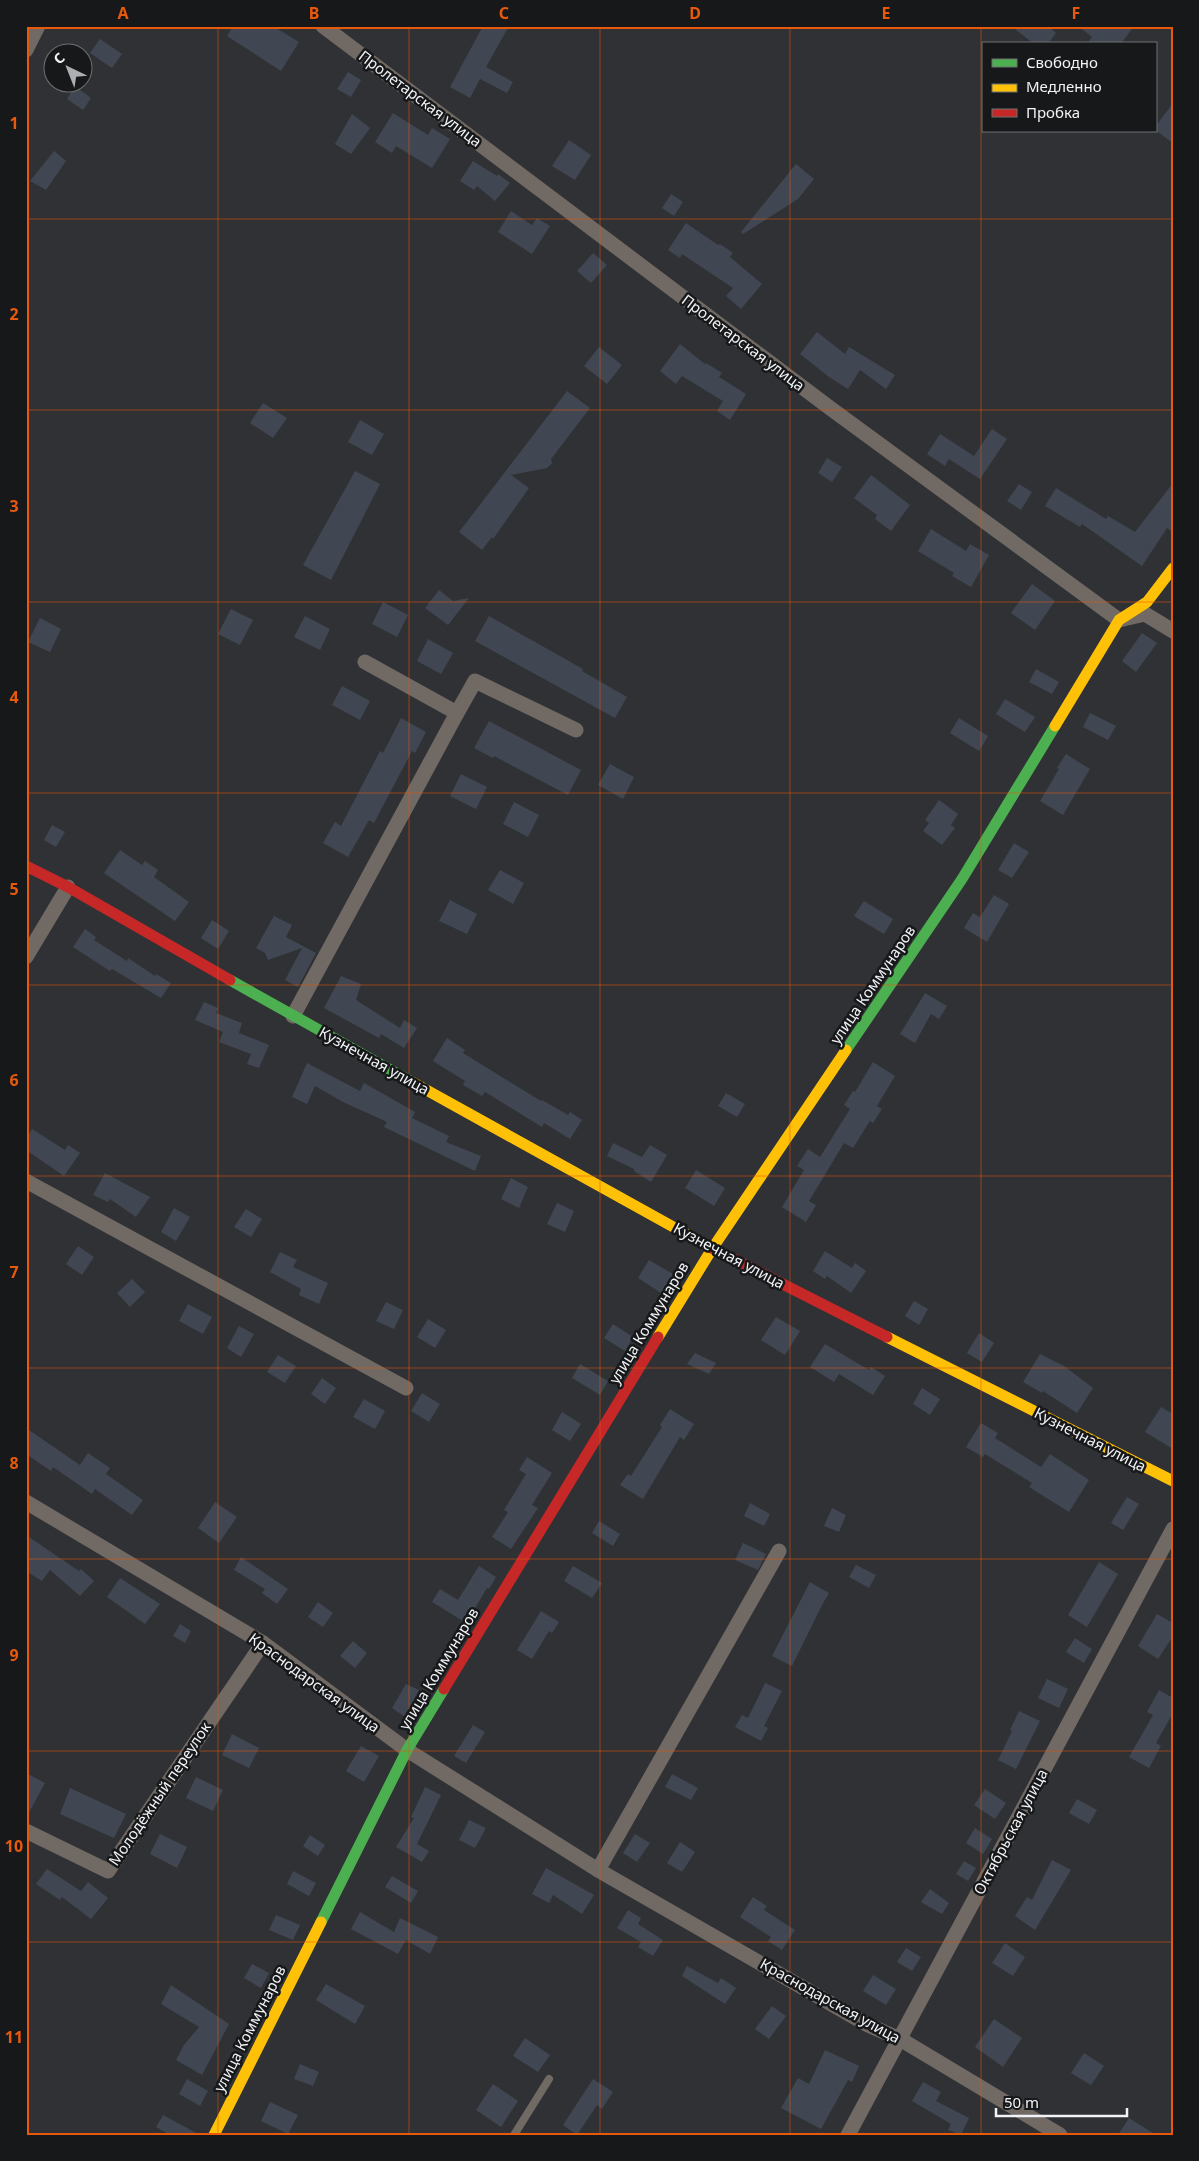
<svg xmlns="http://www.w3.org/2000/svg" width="1199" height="2161" viewBox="0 0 1199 2161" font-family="'Noto Sans',sans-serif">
<rect width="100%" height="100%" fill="#2f3134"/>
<g fill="#404752">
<path d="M233,26H273L299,42L281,71L227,36Z"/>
<path d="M483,26H509L486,67L513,82L507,93L480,79L470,98L450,87Z"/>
<path d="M1011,26H1048L1056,33L1048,44H1034Z"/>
<path d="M1078,26H1134L1121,44H1087L1092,37Z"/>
<path d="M100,39L122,54L112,68L90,53Z"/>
<path d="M348,72L361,80L351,97L337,89Z"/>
<path d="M75,86L91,98L83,110L67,99Z"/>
<path d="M1173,103V143L1155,130V127Z"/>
<path d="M393,113L428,135L432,128L450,139L432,168L396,146L392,153L375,142Z"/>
<path d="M352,114L370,128L351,154L335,144Z"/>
<path d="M569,140L591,155L575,180L552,166Z"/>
<path d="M54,151L66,161L46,190L30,181Z"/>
<path d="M473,161L497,176L498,174L510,183L495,201L477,186L474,190L460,181Z"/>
<path d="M796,164L814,179L798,199L743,234L741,232Z"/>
<path d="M671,194L683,202L674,216L662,208Z"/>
<path d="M511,211L532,225L537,218L550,226L532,254L498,232Z"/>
<path d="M686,223L718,245L720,244L733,253L730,257L762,284L741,309L726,296L733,288L682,254L680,258L668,250Z"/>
<path d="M593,253L607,265L591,283L577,271Z"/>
<path d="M817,332L845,354L849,347L895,375L886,389L860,370L848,389L829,377L800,354Z"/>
<path d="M680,344L705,364L706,363L722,373L719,377L746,394L730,420L717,411L723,401L682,376L676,384L660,371Z"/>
<path d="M599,347L622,365L607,384L584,366Z"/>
<path d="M567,391L590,408L551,459L552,463L547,468L511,475L529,488L493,539L492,537L482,550L459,532Z"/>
<path d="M263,403L287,418L273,438L250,423Z"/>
<path d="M360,420L384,434L372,455L348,442Z"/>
<path d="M992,429L1007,439L980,479L949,459L945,466L927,454L940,434L974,456Z"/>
<path d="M827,458L842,467L832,482L818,473Z"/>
<path d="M355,471L380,484L331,580L303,565Z"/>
<path d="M871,475L910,505L891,531L875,519L877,515L854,498Z"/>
<path d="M1173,483V532L1167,528L1142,566L1082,524L1080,527L1045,506L1056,488L1106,519L1108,516L1135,532Z"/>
<path d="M1019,484L1032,492L1021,510L1007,501Z"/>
<path d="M931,529L966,551L970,544L989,555L971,587L952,576L954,573L918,551Z"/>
<path d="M1032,584L1055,601L1035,630L1011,613Z"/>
<path d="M439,590L453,601L469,598L448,625L425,608Z"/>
<path d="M383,602L408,615L397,637L372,624Z"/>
<path d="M231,609L253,620L240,645L218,634Z"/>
<path d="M305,616L330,629L320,650L294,637Z"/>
<path d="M489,616L583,669L582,671L627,697L615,718L475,641Z"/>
<path d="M40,618L61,629L50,652L28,642Z"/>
<path d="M1142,633L1157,643L1136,672L1122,661Z"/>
<path d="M428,639L453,653L441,674L417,661Z"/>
<path d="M1036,669L1059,682L1052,694L1029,682Z"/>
<path d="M342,686L370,701L360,720L332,705Z"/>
<path d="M1005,699L1035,717L1025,732L996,714Z"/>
<path d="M1090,713L1116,726L1108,740L1083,727Z"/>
<path d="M401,718L426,732L415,753L412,751L374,823L369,820L348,857L323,843L335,822L341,826L380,751L383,753Z"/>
<path d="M959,718L988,736L979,751L950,733Z"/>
<path d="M489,721L581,770L568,795L494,756L493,758L474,748Z"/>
<path d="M1066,754L1090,769L1063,815L1040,801L1059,769L1057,768Z"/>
<path d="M610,764L634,777L623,799L598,785Z"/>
<path d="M461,774L487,787L476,809L450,796Z"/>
<path d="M939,800L958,814L951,825L955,828L942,845L923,831L929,823L925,820Z"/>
<path d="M514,802L539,815L528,837L503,824Z"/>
<path d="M52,825L65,832L56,847L44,840Z"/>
<path d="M1014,843L1029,852L1012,878L998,870Z"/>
<path d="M120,850L142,865L145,861L158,870L154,877L189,902L175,921L104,873Z"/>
<path d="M500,870L524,883L513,904L488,890Z"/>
<path d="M994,895L1009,904L987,942L964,928L973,913L980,917Z"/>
<path d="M450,900L477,914L467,934L439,921Z"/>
<path d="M864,901L893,919L884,934L854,916Z"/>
<path d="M274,916L292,925L286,937L316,953L298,987L285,980L302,948L268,960L265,953L256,948Z"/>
<path d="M212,920L229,931L218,949L201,938Z"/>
<path d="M85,929L96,937L94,940L127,961L128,958L155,976L156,974L171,983L161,998L112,969L110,971L73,947Z"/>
<path d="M341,976L361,984L356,1000L400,1028L404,1020L417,1028L404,1048L381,1034L379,1038L324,1008Z"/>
<path d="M925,993L947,1006L939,1019L931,1014L915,1043L900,1034Z"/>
<path d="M204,1002L218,1008L216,1013L242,1023L239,1033L269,1045L259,1068L247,1064L251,1054L219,1042L223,1032L195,1020Z"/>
<path d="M447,1038L465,1050L463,1053L541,1101L542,1100L568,1115L570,1112L582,1120L570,1139L544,1123L542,1127L485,1092L482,1096L463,1085L465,1081L433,1061Z"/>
<path d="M873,1062L895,1076L877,1106L882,1109L873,1123L870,1121L853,1148L844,1143L809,1201L816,1205L806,1222L782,1207L804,1170L797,1166L808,1149L820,1157L850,1109L844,1105L853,1091L855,1092Z"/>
<path d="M307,1063L360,1091L364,1083L415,1112L412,1118L449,1136L446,1142L481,1156L475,1171L384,1127L387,1122L343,1102L315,1086L307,1104L292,1097Z"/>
<path d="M726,1093L745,1104L737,1117L718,1106Z"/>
<path d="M32,1129L65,1150L68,1145L80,1153L64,1176L26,1150V1139Z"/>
<path d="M613,1143L642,1157L650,1145L667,1155L651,1182L634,1171V1169L607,1156Z"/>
<path d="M696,1170L725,1188L714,1206L685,1188Z"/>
<path d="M105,1173L150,1197L136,1217L110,1199L108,1202L93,1195Z"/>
<path d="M511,1178L528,1187L519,1208L501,1199Z"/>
<path d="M557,1203L574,1211L565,1232L547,1224Z"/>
<path d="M174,1208L190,1217L176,1241L161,1232Z"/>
<path d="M246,1209L262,1219L251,1237L234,1227Z"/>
<path d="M78,1246L94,1257L82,1275L66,1264Z"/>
<path d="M825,1251L852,1268L855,1263L866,1271L851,1293L827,1276L825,1279L813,1271Z"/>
<path d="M280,1252L297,1260L293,1267L328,1283L319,1304L299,1295L301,1289L270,1272Z"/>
<path d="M649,1260L673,1274L661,1293L638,1278Z"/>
<path d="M132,1279L145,1292L130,1307L117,1293Z"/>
<path d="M914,1301L928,1309L919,1325L905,1316Z"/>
<path d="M386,1302L403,1310L394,1329L376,1321Z"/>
<path d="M188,1304L212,1317L203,1334L179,1321Z"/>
<path d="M776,1317L800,1331L785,1355L761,1340Z"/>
<path d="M428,1319L446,1330L435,1348L417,1337Z"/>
<path d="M613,1324L633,1337L625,1351L604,1338Z"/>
<path d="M239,1326L254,1334L241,1357L227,1348Z"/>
<path d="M979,1333L994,1343L982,1362L967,1353Z"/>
<path d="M825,1344L869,1370L871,1367L885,1376L873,1395L839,1374L834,1382L810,1367Z"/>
<path d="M695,1353L716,1363L709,1374L687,1364Z"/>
<path d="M1040,1354L1064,1366L1093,1388L1077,1413L1043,1391L1042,1393L1023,1382Z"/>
<path d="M278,1355L296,1366L285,1383L267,1372Z"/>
<path d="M580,1364L608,1381L600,1395L572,1378Z"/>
<path d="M322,1378L336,1388L325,1404L311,1394Z"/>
<path d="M922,1388L940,1399L930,1415L913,1404Z"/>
<path d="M422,1393L440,1404L429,1422L411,1411Z"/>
<path d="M364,1399L385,1411L375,1429L353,1417Z"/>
<path d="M1161,1407L1173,1414V1449L1145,1432Z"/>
<path d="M670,1409L694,1424L684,1440L680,1437L643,1499L620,1485L628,1474L631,1476L662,1427L660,1425Z"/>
<path d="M562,1412L581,1424L570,1441L552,1430Z"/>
<path d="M981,1423L998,1433L995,1438L1041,1467L1050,1454L1089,1480L1069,1512L1029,1487L1032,1483L985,1454L983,1457L966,1447Z"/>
<path d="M26,1428L80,1465L88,1453L110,1468L106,1474L143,1500L132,1515L95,1489L92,1494L53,1467L51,1471L26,1454Z"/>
<path d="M527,1457L552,1473L532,1505L538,1508L511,1549L492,1537L508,1512L504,1510L526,1474L519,1470Z"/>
<path d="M1127,1497L1139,1504L1123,1530L1111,1523Z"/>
<path d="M215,1502L237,1517L219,1543L198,1528Z"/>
<path d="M750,1503L770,1514L764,1526L744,1516Z"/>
<path d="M832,1508L846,1515L839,1532L824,1526Z"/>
<path d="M599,1521L620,1534L613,1546L592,1533Z"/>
<path d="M26,1535L79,1571L81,1569L94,1581L80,1596L50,1570L42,1581L26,1571Z"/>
<path d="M743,1543L766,1554L758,1570L735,1560Z"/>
<path d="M241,1557L288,1589L277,1604L262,1593L265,1589L234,1570Z"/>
<path d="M1099,1562L1118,1574L1087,1627L1068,1615Z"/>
<path d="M856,1565L876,1575L869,1588L849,1577Z"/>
<path d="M479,1566L496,1577L489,1589L487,1588L466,1623L432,1602L440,1589L458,1600Z"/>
<path d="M573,1566L602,1583L592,1598L564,1581Z"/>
<path d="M120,1578L160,1604L145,1624L107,1597Z"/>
<path d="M810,1582L829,1593L822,1605L792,1666L772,1656Z"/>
<path d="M318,1602L333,1613L323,1627L308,1617Z"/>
<path d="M541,1611L559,1622L552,1633L549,1631L532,1659L517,1650Z"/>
<path d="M1157,1614L1173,1623V1636L1158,1659L1138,1646Z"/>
<path d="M180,1624L191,1631L185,1643L173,1636Z"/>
<path d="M1075,1638L1092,1649L1084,1663L1066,1652Z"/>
<path d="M353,1641L367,1653L355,1668L340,1656Z"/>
<path d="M1047,1679L1068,1689L1059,1708L1038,1698Z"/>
<path d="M765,1683L782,1691L764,1726L768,1728L761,1741L735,1727L742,1715L748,1718Z"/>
<path d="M406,1684L419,1690L405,1717L392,1708Z"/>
<path d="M1159,1690L1173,1698V1713L1156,1743L1161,1746L1149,1768L1129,1757L1153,1715L1147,1712Z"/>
<path d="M1019,1711L1040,1721L1016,1769L998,1760L1012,1731L1010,1730Z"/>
<path d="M473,1725L485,1732L466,1763L454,1756Z"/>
<path d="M232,1734L259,1748L249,1768L222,1755Z"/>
<path d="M361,1746L379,1756L364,1782L346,1771Z"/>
<path d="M26,1773L45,1783L26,1818Z"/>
<path d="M672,1774L698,1788L691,1800L665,1787Z"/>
<path d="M196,1777L223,1790L213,1811L186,1798Z"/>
<path d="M425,1787L441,1795L417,1844L429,1851L422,1862L396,1847L414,1818L411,1817Z"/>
<path d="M70,1788L126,1814L114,1838L60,1814Z"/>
<path d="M985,1789L1006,1803L995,1819L974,1805Z"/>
<path d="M1077,1799L1097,1810L1089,1824L1069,1813Z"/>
<path d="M469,1820L486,1828L475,1848L459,1840Z"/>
<path d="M975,1828L992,1839L983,1854L966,1843Z"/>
<path d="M160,1834L187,1847L177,1868L150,1854Z"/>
<path d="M635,1834L650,1843L637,1862L623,1853Z"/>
<path d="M310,1835L325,1845L318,1856L303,1846Z"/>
<path d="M680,1842L695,1852L682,1872L667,1863Z"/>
<path d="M1052,1860L1071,1870L1035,1930L1015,1916L1027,1897L1032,1900Z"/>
<path d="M964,1861L976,1868L968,1881L956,1874Z"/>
<path d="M546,1868L594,1895L582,1914L553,1895L549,1903L532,1894Z"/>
<path d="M47,1869L81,1891L88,1882L108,1898L91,1919L62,1897L60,1900L36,1884Z"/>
<path d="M293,1871L316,1883L309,1896L287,1884Z"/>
<path d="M392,1876L418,1891L411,1903L385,1887Z"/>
<path d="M930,1889L949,1903L942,1914L921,1902Z"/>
<path d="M753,1897L767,1906L764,1910L795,1930L782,1950L768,1941L771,1937L740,1917Z"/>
<path d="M628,1910L641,1918L638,1924L663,1940L653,1956L638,1947L641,1942L617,1928Z"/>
<path d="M360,1912L394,1932L400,1918L438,1937L430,1954L406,1940L398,1954L351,1929Z"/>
<path d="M276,1915L300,1925L293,1940L269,1930Z"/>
<path d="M1005,1943L1025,1957L1013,1976L992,1963Z"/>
<path d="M906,1948L921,1957L912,1971L897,1962Z"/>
<path d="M252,1964L269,1973L261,1988L244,1978Z"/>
<path d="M687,1966L718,1983L721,1978L736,1988L725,2004L682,1976Z"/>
<path d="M873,1975L896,1989L886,2005L863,1991Z"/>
<path d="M326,1984L365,2006L355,2024L316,2000Z"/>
<path d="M171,1985L229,2024L202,2075L176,2060L184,2045L199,2027L161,2004Z"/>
<path d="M772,2006L786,2016L769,2039L755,2029Z"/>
<path d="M994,2019L1022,2038L1003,2067L975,2047Z"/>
<path d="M525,2038L550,2055L538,2072L513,2056Z"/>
<path d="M825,2050L859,2066L852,2082L848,2080L821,2129L781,2108L798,2078L809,2084Z"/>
<path d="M1084,2053L1104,2066L1091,2085L1071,2073Z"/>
<path d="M300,2064L319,2072L313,2086L294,2079Z"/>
<path d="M187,2079L208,2091L200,2106L179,2094Z"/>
<path d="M593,2079L613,2092L602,2109L597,2105L577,2135L563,2125Z"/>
<path d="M923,2082L941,2092L936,2101L969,2118L961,2135L948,2130L951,2124L912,2101Z"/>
<path d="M493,2084L518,2101L501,2127L476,2110Z"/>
<path d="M270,2102L298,2115L288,2134L261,2121Z"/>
<path d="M163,2115L200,2135H170L156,2127Z"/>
<path d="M1129,2118L1156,2135H1118Z"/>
</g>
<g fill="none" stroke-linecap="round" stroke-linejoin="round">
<path stroke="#706964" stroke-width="8" d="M514,2135L549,2079"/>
<g stroke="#706964" stroke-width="15">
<path d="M323,26L830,408L1119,620L1145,614L1173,631"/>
<path d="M26,50L38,26"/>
<path d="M365,662L457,713L475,681L576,730"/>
<path d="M26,957L68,887"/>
<path d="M293,1016L457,713"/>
<path d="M26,1181L406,1388"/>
<path d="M26,1502L263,1643L407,1750L598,1870L868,2025L900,2039L1060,2135"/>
<path d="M26,1831L108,1871L263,1643"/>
<path d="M598,1870L779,1551"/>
<path d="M848,2135L1173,1529"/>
</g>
<g stroke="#4caf50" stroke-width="11">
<path d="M230,980L412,1082"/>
<path d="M846,1050L962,879L1055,726"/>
<path d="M321,1922L407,1750L444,1689"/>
</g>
<g stroke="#ffc107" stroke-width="11">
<path d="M1055,726L1119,620L1147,602L1173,568"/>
<path d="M412,1082L704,1244"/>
<path d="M658,1337L712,1249L846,1050"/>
<path d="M887,1337L1173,1481"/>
<path d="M214,2135L321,1922"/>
</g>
<g stroke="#c62828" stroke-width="11">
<path d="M26,866L68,887L230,980"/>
<path d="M704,1244L887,1337"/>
<path d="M444,1689L658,1337"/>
</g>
</g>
<path fill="none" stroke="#e8590c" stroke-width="1" stroke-opacity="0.55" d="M218,26V2135M409,26V2135M600,26V2135M790,26V2135M981,26V2135M26,219H1173M26,410H1173M26,602H1173M26,793H1173M26,985H1173M26,1176H1173M26,1368H1173M26,1559H1173M26,1751H1173M26,1942H1173"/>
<g text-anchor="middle" stroke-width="5" stroke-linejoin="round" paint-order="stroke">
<g font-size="15" fill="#f1f3f6" stroke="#17181a">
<text transform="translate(420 99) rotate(37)" y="5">Пролетарская улица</text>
<text transform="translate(743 343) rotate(37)" y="5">Пролетарская улица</text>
<text transform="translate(873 985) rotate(-56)" y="5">улица Коммунаров</text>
<text transform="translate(374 1061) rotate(29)" y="5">Кузнечная улица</text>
<text transform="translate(729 1256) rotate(28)" y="5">Кузнечная улица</text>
<text transform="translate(649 1323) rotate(-59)" y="5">улица Коммунаров</text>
<text transform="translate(1090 1440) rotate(27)" y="5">Кузнечная улица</text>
<text transform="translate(439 1669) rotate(-59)" y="5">улица Коммунаров</text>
<text transform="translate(314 1683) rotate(36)" y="5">Краснодарская улица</text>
<text transform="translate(160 1794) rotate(-56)" y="5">Молодёжный переулок</text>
<text transform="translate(1011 1832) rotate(-62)" y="5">Октябрьская улица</text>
<text transform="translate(830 2001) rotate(29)" y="5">Краснодарская улица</text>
<text transform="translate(250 2029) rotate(-63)" y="5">улица Коммунаров</text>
</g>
</g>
<rect width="1199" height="2161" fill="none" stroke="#17181a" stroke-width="55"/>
<rect x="982" y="42" width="175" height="90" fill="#17181a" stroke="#6e7072"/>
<rect x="992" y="59" width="25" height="8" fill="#4caf50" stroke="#6e7072"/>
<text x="1026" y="68" font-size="15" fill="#f1f3f6">Свободно</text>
<rect x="992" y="84" width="25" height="8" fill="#ffc107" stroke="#6e7072"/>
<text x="1026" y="92" font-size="15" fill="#f1f3f6">Медленно</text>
<rect x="992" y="109" width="25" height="8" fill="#c62828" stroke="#6e7072"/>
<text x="1026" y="118" font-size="15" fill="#f1f3f6">Пробка</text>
<g transform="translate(68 68) rotate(317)"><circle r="24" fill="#17181a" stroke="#6e7072"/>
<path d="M0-4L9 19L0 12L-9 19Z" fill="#adafb2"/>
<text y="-8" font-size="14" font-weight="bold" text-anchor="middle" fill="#f1f3f6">С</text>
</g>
<path d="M996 2108v8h131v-8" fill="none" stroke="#f1f3f6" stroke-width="2.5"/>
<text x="1004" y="2108" font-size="15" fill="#f1f3f6" stroke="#17181a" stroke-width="4" paint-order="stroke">50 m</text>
<rect x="28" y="28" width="1144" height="2106" fill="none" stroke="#e8590c" stroke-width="2"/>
<g font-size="16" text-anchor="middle" font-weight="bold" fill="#e8590c">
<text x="123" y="19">A</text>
<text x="314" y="19">B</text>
<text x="504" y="19">C</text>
<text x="695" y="19">D</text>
<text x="886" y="19">E</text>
<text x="1076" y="19">F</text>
<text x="14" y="129">1</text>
<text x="14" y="320">2</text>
<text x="14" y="512">3</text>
<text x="14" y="703">4</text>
<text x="14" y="895">5</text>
<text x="14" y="1086">6</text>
<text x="14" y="1278">7</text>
<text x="14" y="1469">8</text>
<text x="14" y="1661">9</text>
<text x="14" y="1852">10</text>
<text x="14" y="2043">11</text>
</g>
</svg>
